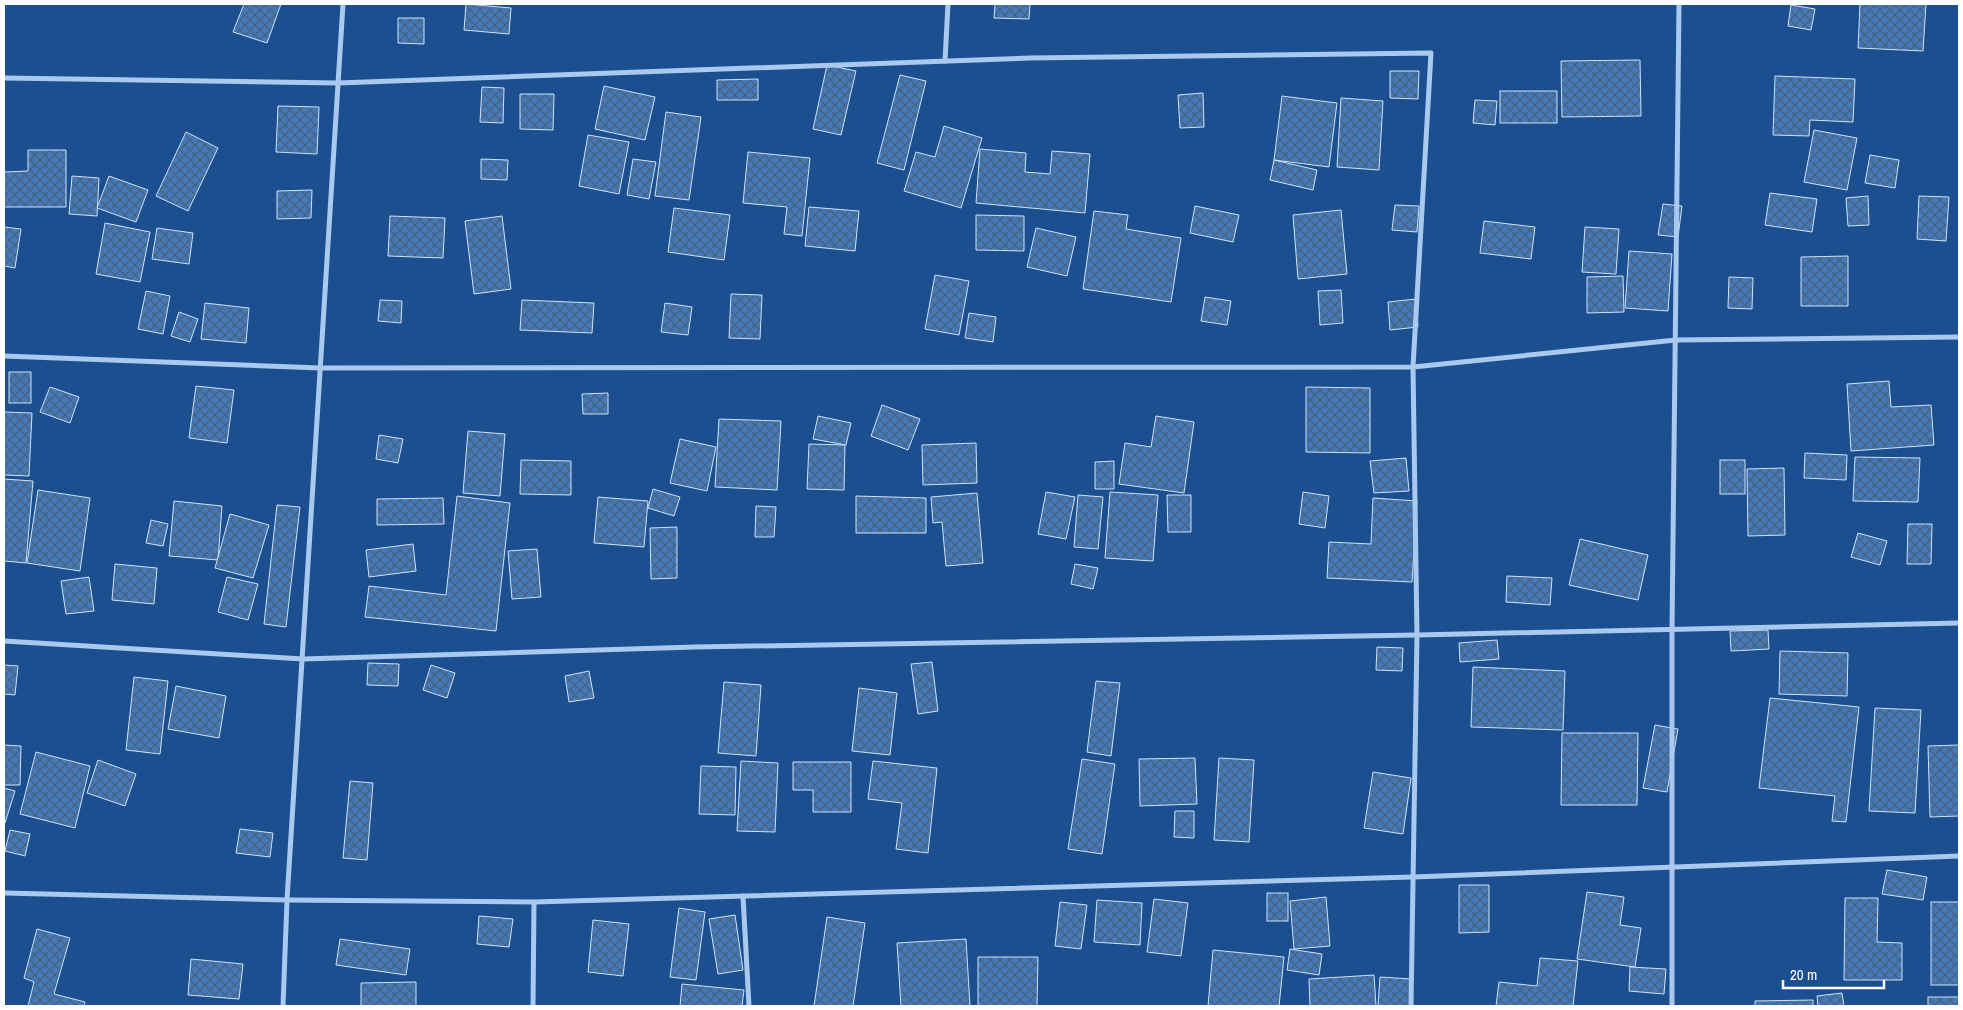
<svg xmlns="http://www.w3.org/2000/svg" width="1963" height="1010" viewBox="0 0 1963 1010" font-family="'Archivo Narrow',sans-serif">
<defs>
<pattern id="building-cross-hatch" width="8" height="8" patternUnits="userSpaceOnUse" patternTransform="scale(1.25)"><rect width="8" height="8" fill="#4478b7"/><path d="M0 0l8 8M0 8l8-8" fill="none" stroke="#486282"/></pattern>
</defs>
<rect width="100%" height="100%" fill="#1b4f8f"/>
<g fill="url(#building-cross-hatch)" stroke="#cfe3fa">
<path d="M244,4H281L267,43L233,32Z"/>
<path d="M466,4L511,8L509,34L464,30Z"/>
<path d="M995,4H1030L1029,19L994,18Z"/>
<path d="M1860,4H1926L1923,51L1858,48Z"/>
<path d="M1791,5L1815,9L1811,30L1788,26Z"/>
<path d="M398,18H424V44L398,43Z"/>
<path d="M1640,60L1641,116L1562,117L1561,61Z"/>
<path d="M827,65L856,71L841,135L813,129Z"/>
<path d="M1390,71H1419L1418,99L1390,98Z"/>
<path d="M900,75L926,81L904,170L877,163Z"/>
<path d="M1775,76L1855,79L1853,122L1810,120L1809,136L1773,135Z"/>
<path d="M758,79V100H717V80Z"/>
<path d="M604,86L655,97L645,140L595,129Z"/>
<path d="M482,87L504,88L503,123L480,122Z"/>
<rect x="1500" y="91" width="57" height="32"/>
<path d="M1203,93L1204,127L1180,128L1178,95Z"/>
<path d="M520,94H554L553,130L520,129Z"/>
<path d="M1282,96L1337,103L1329,167L1274,160Z"/>
<path d="M1341,98L1383,101L1379,170L1337,167Z"/>
<path d="M1475,100L1497,101L1495,125L1473,123Z"/>
<path d="M278,106L319,107L317,154L276,152Z"/>
<path d="M666,112L701,117L689,200L655,196Z"/>
<path d="M944,126L982,138L961,208L904,191L916,152L935,157Z"/>
<path d="M1814,130L1857,138L1847,190L1804,182Z"/>
<path d="M186,132L218,148L188,211L156,196Z"/>
<path d="M588,135L629,142L619,194L579,186Z"/>
<path d="M980,149L1026,153L1025,172L1050,174L1052,151L1090,154L1085,213L976,203Z"/>
<path d="M28,150H66V207H4V172L28,171Z"/>
<path d="M748,152L810,158L802,236L784,234L787,207L743,203Z"/>
<path d="M1870,155L1899,160L1895,188L1865,183Z"/>
<path d="M481,159L508,160L507,180L481,179Z"/>
<path d="M633,159L656,162L649,199L627,195Z"/>
<path d="M1274,160L1317,170L1313,190L1270,180Z"/>
<path d="M72,176L99,178L97,216L69,214Z"/>
<path d="M109,176L148,190L136,222L97,208Z"/>
<path d="M312,190L311,218L277,219V191Z"/>
<path d="M1770,193L1817,199L1812,232L1765,225Z"/>
<path d="M1868,196L1869,225L1848,226L1846,198Z"/>
<path d="M1919,196L1949,197L1946,241L1917,239Z"/>
<path d="M1663,204L1682,206L1678,237L1658,235Z"/>
<path d="M1395,205L1419,206L1417,232L1392,230Z"/>
<path d="M1195,206L1239,215L1233,242L1190,233Z"/>
<path d="M809,207L859,211L855,251L805,246Z"/>
<path d="M674,208L730,215L724,260L668,252Z"/>
<path d="M1341,210L1347,274L1298,279L1293,215Z"/>
<path d="M1094,211L1128,215L1126,229L1181,238L1171,302L1083,289Z"/>
<path d="M976,215L1024,216V251L976,250Z"/>
<path d="M390,216L445,218L443,258L388,256Z"/>
<path d="M502,216L511,289L474,294L465,221Z"/>
<path d="M1484,221L1535,227L1531,259L1480,253Z"/>
<path d="M105,223L150,232L140,282L96,274Z"/>
<path d="M4,227L21,229L15,268L4,266Z"/>
<path d="M1585,227L1619,229L1616,274L1582,272Z"/>
<path d="M157,228L193,233L189,264L152,259Z"/>
<path d="M1036,228L1076,237L1067,276L1027,267Z"/>
<path d="M1629,251L1672,254L1668,311L1625,308Z"/>
<path d="M1848,256V306H1801V257Z"/>
<path d="M935,275L969,281L959,335L925,329Z"/>
<path d="M1623,276L1624,312L1587,313V277Z"/>
<path d="M1729,277L1753,278L1752,309L1728,308Z"/>
<path d="M1341,290L1343,323L1320,325L1318,291Z"/>
<path d="M146,291L170,296L163,334L138,329Z"/>
<path d="M731,294L762,295L760,339L729,338Z"/>
<path d="M1205,297L1231,301L1227,325L1201,321Z"/>
<path d="M1416,299L1418,327L1390,330L1388,302Z"/>
<path d="M380,300L402,301L401,323L378,321Z"/>
<path d="M522,300L594,303L592,333L520,330Z"/>
<path d="M205,303L249,308L246,343L201,339Z"/>
<path d="M665,303L692,307L688,335L661,332Z"/>
<path d="M179,312L198,319L190,342L171,336Z"/>
<path d="M969,313L996,317L993,342L965,338Z"/>
<rect x="9" y="372" width="22" height="31"/>
<path d="M1889,381L1891,407L1931,405L1934,445L1851,451L1847,384Z"/>
<path d="M196,386L234,390L227,443L189,438Z"/>
<path d="M50,387L79,397L70,423L40,412Z"/>
<path d="M1306,387L1370,388V453L1306,452Z"/>
<path d="M608,393V414H583L582,394Z"/>
<path d="M882,405L920,419L908,450L871,436Z"/>
<path d="M4,412L32,413L29,476L4,475Z"/>
<path d="M818,416L851,423L846,445L813,439Z"/>
<path d="M1156,416L1194,422L1184,493L1119,484L1125,443L1151,447Z"/>
<path d="M719,419L781,421L777,490L715,487Z"/>
<path d="M468,431L505,434L500,496L463,493Z"/>
<path d="M379,435L403,439L398,463L376,459Z"/>
<path d="M680,439L716,447L707,491L670,483Z"/>
<path d="M976,443L977,483L923,485L922,445Z"/>
<path d="M809,444L845,445L844,490L807,489Z"/>
<path d="M1805,453L1847,455L1846,480L1804,478Z"/>
<path d="M1855,457L1920,458L1918,502L1853,501Z"/>
<path d="M1406,458L1409,491L1374,493L1370,461Z"/>
<path d="M521,460L571,461V495L520,494Z"/>
<rect x="1720" y="460" width="25" height="34"/>
<path d="M1114,461V489H1095V462Z"/>
<path d="M1784,468L1785,535L1748,536L1747,469Z"/>
<path d="M4,479L33,481L26,563L4,561Z"/>
<path d="M653,489L680,497L674,516L648,508Z"/>
<path d="M38,490L90,498L80,571L27,563Z"/>
<path d="M1046,492L1075,497L1066,539L1038,534Z"/>
<path d="M1110,492L1158,495L1153,561L1105,558Z"/>
<path d="M1303,492L1329,496L1325,528L1299,524Z"/>
<path d="M977,493L983,563L946,566L942,522L933,523L931,497Z"/>
<path d="M1078,495L1103,497L1098,549L1074,547Z"/>
<path d="M1167,495H1191V532H1168Z"/>
<path d="M457,496L510,503L496,631L365,617L369,586L446,595Z"/>
<path d="M856,496L926,498V533H856Z"/>
<path d="M598,497L648,501L644,547L594,543Z"/>
<path d="M443,498L444,524L377,525V499Z"/>
<path d="M1373,498L1417,501L1412,582L1327,578L1329,542L1371,544Z"/>
<path d="M174,501L222,506L218,560L169,556Z"/>
<path d="M277,505L300,507L286,627L264,624Z"/>
<path d="M756,506L776,507L774,537H755Z"/>
<path d="M230,514L269,525L253,578L215,568Z"/>
<path d="M151,520L168,524L163,546L146,543Z"/>
<path d="M1908,524H1932L1931,564H1907Z"/>
<path d="M677,527V578L651,579L650,528Z"/>
<path d="M1858,533L1887,541L1880,565L1851,557Z"/>
<path d="M1580,539L1648,555L1638,600L1569,585Z"/>
<path d="M413,544L416,571L369,577L366,550Z"/>
<path d="M537,549L541,597L512,599L508,551Z"/>
<path d="M115,564L157,568L154,604L112,600Z"/>
<path d="M1075,564L1098,568L1093,589L1071,584Z"/>
<path d="M1507,576L1552,578L1550,605L1506,602Z"/>
<path d="M89,577L94,611L66,614L61,581Z"/>
<path d="M227,577L258,584L248,620L218,612Z"/>
<path d="M1768,630L1769,649L1731,651L1730,631Z"/>
<path d="M1497,640L1499,659L1460,662L1459,643Z"/>
<path d="M1377,647L1403,648L1402,671L1376,670Z"/>
<path d="M1780,651L1848,653L1847,696L1779,694Z"/>
<path d="M932,662L938,711L918,714L911,664Z"/>
<path d="M368,663L399,664L398,686L367,685Z"/>
<path d="M4,665L18,666L15,695L4,694Z"/>
<path d="M431,665L455,673L447,698L423,690Z"/>
<path d="M1473,667L1565,671L1563,730L1471,727Z"/>
<path d="M589,671L594,698L569,702L565,676Z"/>
<path d="M134,677L168,681L160,754L126,750Z"/>
<path d="M1096,681L1120,683L1111,756L1087,752Z"/>
<path d="M724,682L761,685L756,756L718,753Z"/>
<path d="M176,686L226,696L219,738L168,729Z"/>
<path d="M859,688L897,693L890,755L852,751Z"/>
<path d="M1770,698L1859,707L1846,822L1832,821L1835,796L1759,788Z"/>
<path d="M1875,708L1921,710L1915,813L1869,811Z"/>
<path d="M1655,725L1678,729L1667,792L1643,788Z"/>
<path d="M1562,733H1638L1637,805H1561Z"/>
<path d="M4,745L21,746L20,785H4Z"/>
<path d="M1959,745V816L1930,817L1928,746Z"/>
<path d="M36,752L90,766L75,828L20,814Z"/>
<path d="M1195,758L1197,804L1140,806L1139,759Z"/>
<path d="M1219,758L1254,760L1249,842L1214,840Z"/>
<path d="M1082,759L1115,764L1102,854L1068,849Z"/>
<path d="M98,760L136,774L125,806L87,793Z"/>
<path d="M741,761L778,763L775,832L737,831Z"/>
<path d="M873,761L937,768L928,853L896,849L902,803L868,799Z"/>
<path d="M793,762H851V812H813V790H793Z"/>
<path d="M701,766L736,767L735,815L699,814Z"/>
<path d="M1373,772L1411,778L1403,834L1364,828Z"/>
<path d="M350,781L373,783L367,860L343,858Z"/>
<path d="M4,788L15,791L5,823H4Z"/>
<path d="M1175,811H1194V838L1174,837Z"/>
<path d="M240,829L273,833L270,857L236,853Z"/>
<path d="M10,830L30,834L25,856L5,851Z"/>
<path d="M1887,870L1927,877L1923,900L1882,894Z"/>
<path d="M1459,885H1489V932L1459,933Z"/>
<path d="M1587,892L1624,897L1620,925L1641,928L1635,967L1577,959Z"/>
<rect x="1267" y="893" width="21" height="28"/>
<path d="M1326,897L1330,946L1294,949L1290,901Z"/>
<path d="M1845,898H1878L1877,942L1902,943V980H1844Z"/>
<path d="M1154,899L1188,903L1181,956L1147,952Z"/>
<path d="M1097,900L1142,903L1140,945L1094,942Z"/>
<path d="M1060,902L1087,905L1081,949L1055,946Z"/>
<rect x="1931" y="902" width="28" height="83"/>
<path d="M679,908L705,912L696,980L670,977Z"/>
<path d="M735,915L743,970L718,974L709,919Z"/>
<path d="M479,916L513,919L509,947L477,944Z"/>
<path d="M827,917L865,923L853,1006H814Z"/>
<path d="M593,920L629,924L623,976L588,972Z"/>
<path d="M37,929L70,938L54,994L85,1002L84,1006H28L34,982L24,978Z"/>
<path d="M340,939L410,949L406,975L336,965Z"/>
<path d="M966,939L970,1006H901L897,943Z"/>
<path d="M1290,949L1322,954L1319,975L1287,970Z"/>
<path d="M1213,950L1284,957L1279,1006H1208Z"/>
<path d="M978,957H1038L1037,1006H978Z"/>
<path d="M1540,958L1578,961L1573,1006H1496L1499,982L1537,986Z"/>
<path d="M191,959L243,964L239,999L188,995Z"/>
<path d="M1630,967L1666,969L1664,994L1629,991Z"/>
<path d="M1374,975L1376,1006H1310L1309,979Z"/>
<path d="M1380,977L1412,979L1410,1006H1378Z"/>
<path d="M416,982V1006H361V983Z"/>
<path d="M682,984L744,990L742,1006H680Z"/>
<path d="M1842,993L1844,1006H1818L1817,996Z"/>
<rect x="1928" y="997" width="31" height="9"/>
<path d="M1813,1000V1006H1755V1001Z"/>
</g>
<g fill="none" stroke-linecap="round" stroke-linejoin="round">
<g stroke="#a9c9ee" stroke-width="5">
<path d="M945,61L948,4"/>
<path d="M4,78L338,83L1030,58L1431,53L1413,367L1417,635L1411,1006"/>
<path d="M4,356L320,368L1413,367L1676,340L1959,337"/>
<path d="M4,641L303,659L695,647L1417,635L1959,623"/>
<path d="M4,893L287,900L534,902L1413,877L1959,856"/>
<path d="M743,896L749,1006"/>
<path d="M283,1006L287,900L343,4"/>
<path d="M533,1006L534,902"/>
<path d="M1672,1006V630L1679,4"/>
</g>
</g>
<rect width="1963" height="1010" fill="none" stroke="#ffffff" stroke-width="10"/>
<path d="M1783 980v8h101v-8" fill="none" stroke="#ffffff" stroke-width="2.5"/>
<text x="1790" y="980" font-size="15" fill="#ffffff" stroke="#1b4f8f" stroke-width="4" paint-order="stroke">20 m</text>
</svg>
